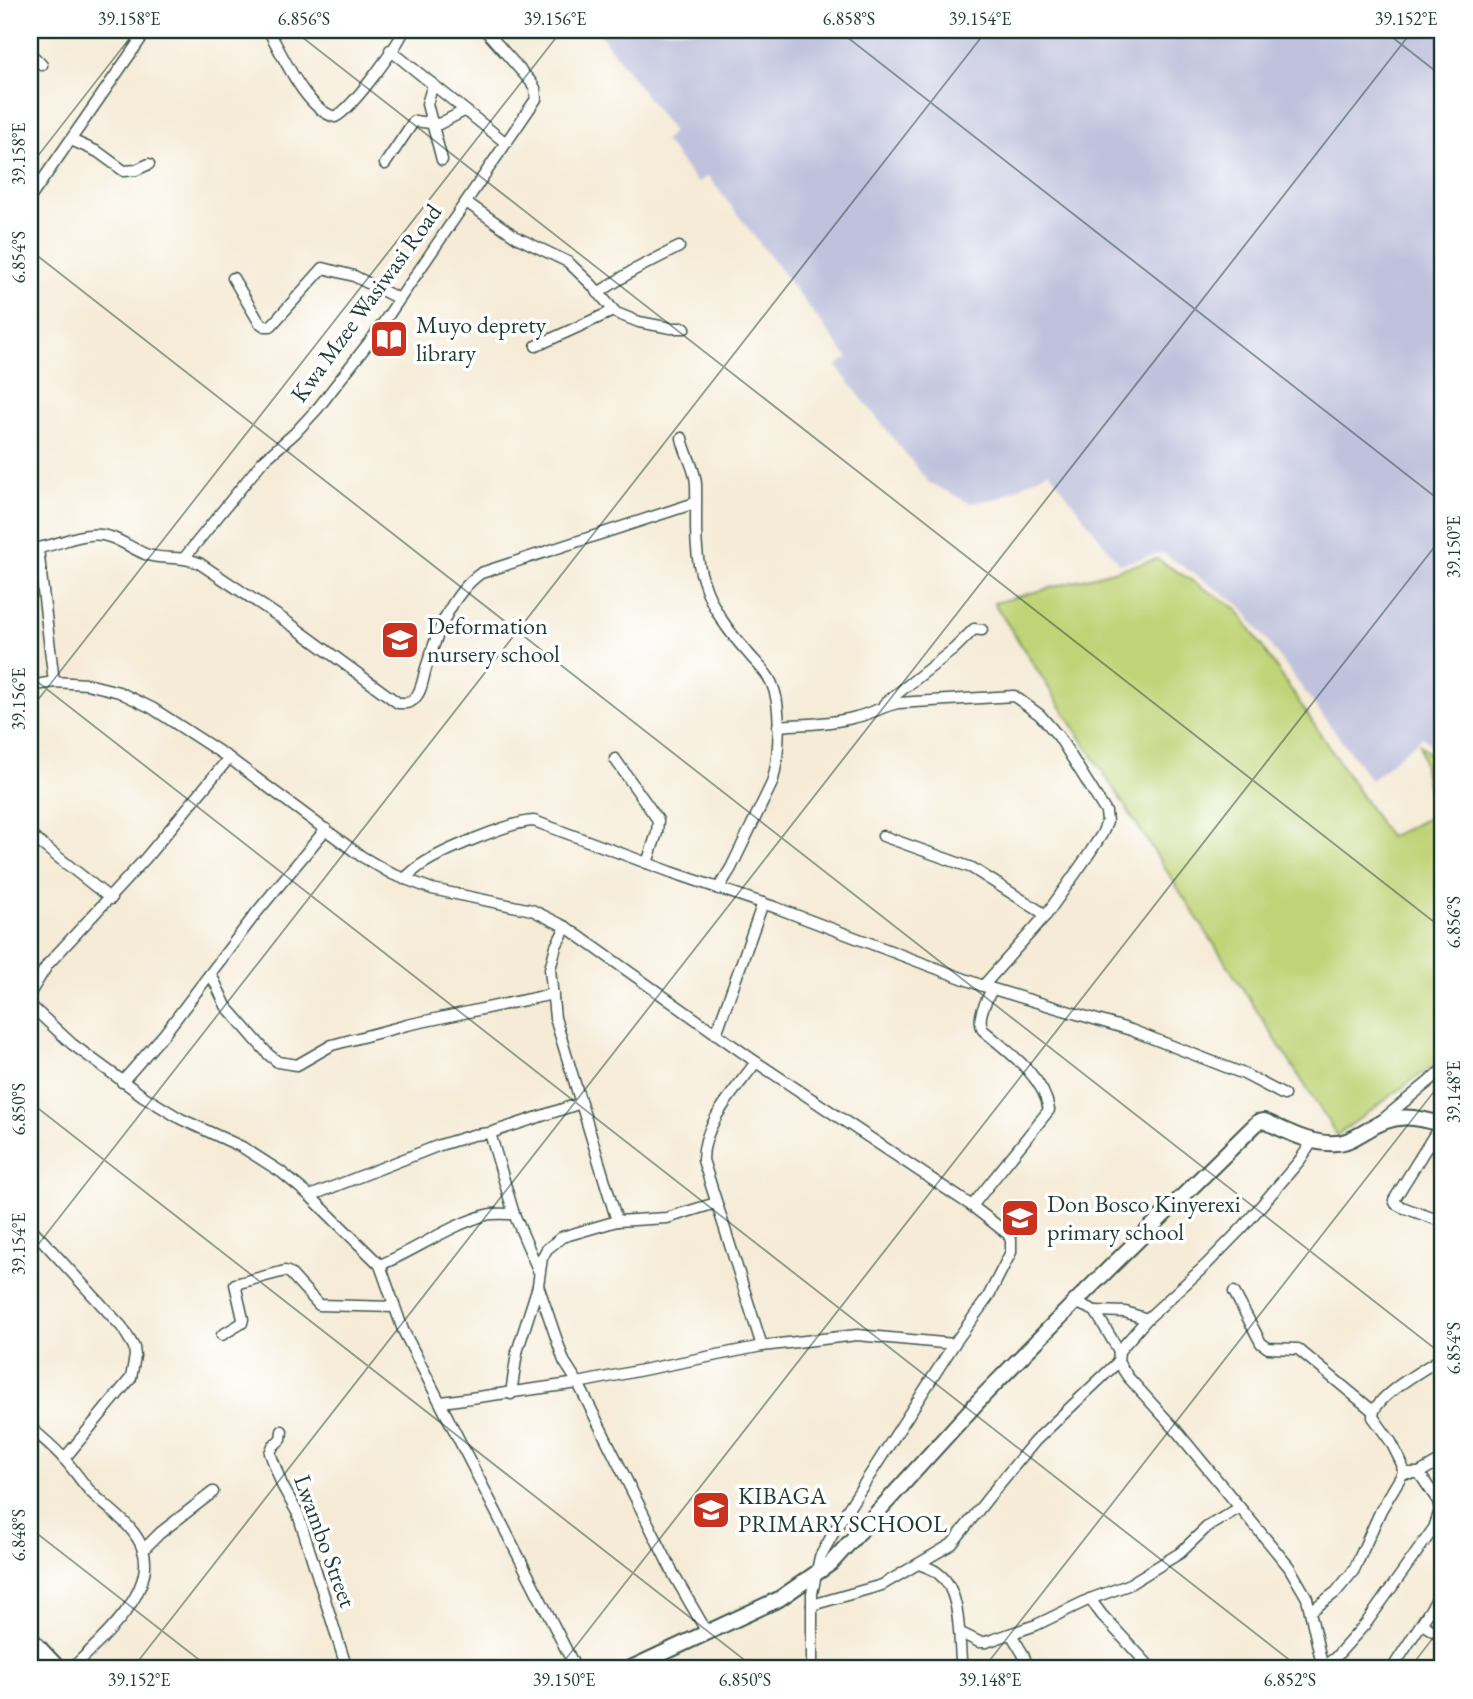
<svg xmlns="http://www.w3.org/2000/svg" width="1473" height="1699" viewBox="0 0 1473 1699" font-family="'EB Garamond',serif">
<rect width="100%" height="100%" fill="#fff"/>
<filter id="ink" filterUnits="userSpaceOnUse"><feTurbulence type="fractalNoise" baseFrequency=".0143" numOctaves="2"/><feDisplacementMap in="SourceGraphic" scale="14" xChannelSelector="R" yChannelSelector="G"/><feConvolveMatrix kernelMatrix="1 2 1 2 8 2 1 2 1" color-interpolation-filters="sRGB"/></filter>
<filter id="wash" filterUnits="userSpaceOnUse"><feTurbulence type="fractalNoise" baseFrequency=".00686" numOctaves="4" result="noise"/><feDisplacementMap in="SourceGraphic" scale="28" xChannelSelector="R" yChannelSelector="G"/><feGaussianBlur stdDeviation="1.57" result="paint"/><feColorMatrix in="noise" values="0 0 0 0 0 0 0 0 0 0 0 0 0 0 0 0 0 1.4 0 .05"/><feComposite in="paint" operator="in"/></filter>
<g filter="url(#wash)">
<rect width="100%" height="100%" fill="#f5ebd6"/>
<path fill="#c0c2dd" d="M597,30H1443V754L1422,737L1371,780L1240,605L1163,553L1119,564L1049,471L999,498L970,503L928,482L836,366L848,358L708,176L697,183L664,140L673,132Z"/>
<path fill="#c0d376" stroke="#708855" stroke-width="2" d="M1157,559L1237,609L1389,837L1433,816L1420,745L1443,765V1058L1337,1135L994,603Z"/>
<g fill="none" stroke-linecap="round" stroke-linejoin="round">
<path stroke="#82baf2" stroke-width="2.5" d="M30,1656L42,1669"/>
</g>
</g>
<g filter="url(#ink)">
<g fill="none" stroke-linecap="round" stroke-linejoin="round">
<defs>
<g id="street">
<path d="M268,30C283,55 305,109 335,117C351,110 397,47 404,30"/>
<path d="M30,35L32,30"/>
<path d="M390,50L506,143"/>
<path d="M30,53L42,65"/>
<path d="M433,84L427,104L442,160"/>
<path d="M71,140L98,152L124,171L136,170L149,164"/>
<path d="M385,164L414,121L439,124L464,111"/>
<path d="M30,198L147,30"/>
<path d="M466,202L518,238L568,262L591,284L616,313L639,322L671,328H685"/>
<path d="M233,278L259,322L265,326H271L323,268L354,276L399,299"/>
<path d="M598,293L634,270L679,247"/>
<path d="M536,346L613,311"/>
<path d="M682,438C685,454 695,467 696,484C697,516 693,550 703,580C712,609 728,631 748,653C755,662 766,671 771,682C783,706 779,759 772,783L731,868L718,889"/>
<path d="M30,549C50,548 69,537 89,535C112,532 126,546 145,554C163,561 178,554 199,563L293,626L398,703C404,703 410,704 414,699C422,692 423,678 426,668C437,634 450,595 481,573L695,503"/>
<path d="M38,549L54,682"/>
<path d="M185,557L262,462L295,433L318,408L377,332L536,99L535,88L531,82L485,30"/>
<path d="M30,686L54,682L87,684L119,692L152,708L229,758L361,856L392,874L432,889L532,910L566,927L756,1062L972,1206L1008,1234L1011,1240V1252L988,1297L954,1344L839,1523L820,1557L812,1593V1669"/>
<path d="M884,704L954,649L974,629L982,630"/>
<path d="M778,726C804,724 831,724 856,717C871,714 883,706 898,703L1014,696L1040,715L1059,737L1106,812L1107,822L1102,834L1087,857L1046,915L983,986"/>
<path d="M615,759L658,820L657,833L647,863"/>
<path d="M30,835L111,899"/>
<path d="M883,836L972,868L1046,915"/>
<path d="M404,879C410,874 415,869 421,865C440,852 512,821 534,821L671,872L777,908L983,986L1131,1030L1244,1074L1284,1095"/>
<path d="M566,927L556,946L550,969L555,1018L617,1221"/>
<path d="M211,974L226,1006L269,1055L278,1062L297,1065L332,1045L407,1025L553,994"/>
<path d="M30,993L48,964L145,859L229,758"/>
<path d="M30,1005L72,1044L143,1096L181,1119L242,1147L281,1172L310,1196L380,1265L403,1330L576,1669"/>
<path d="M716,1034L763,903"/>
<path d="M756,1062C735,1091 703,1123 703,1160L762,1346"/>
<path d="M122,1082L165,1033L257,912L326,829"/>
<path d="M1382,1120L1443,1070"/>
<path d="M1441,1124L1394,1200L1396,1204L1402,1207L1443,1222"/>
<path d="M490,1133L514,1214L539,1272"/>
<path d="M1312,1142L1300,1160L1243,1227L1206,1265L1147,1319L1119,1351L1118,1362L1128,1377L1175,1429L1289,1567L1307,1598L1323,1669"/>
<path d="M310,1196L440,1145L473,1135L490,1133L581,1103"/>
<path d="M972,1206L1049,1110C1044,1076 1007,1051 983,1030C976,1017 986,1002 992,989"/>
<path d="M30,1227L122,1327L134,1347L135,1356L131,1378L64,1459"/>
<path d="M380,1265C416,1250 448,1226 486,1215C494,1213 505,1214 514,1214"/>
<path d="M1234,1292L1261,1343L1268,1348L1298,1349L1373,1411"/>
<path d="M1075,1302L1095,1311L1119,1351"/>
<path d="M1095,1311L1125,1312L1147,1319"/>
<path d="M222,1335L242,1323L243,1319L235,1284L285,1271L290,1273L319,1305L394,1307"/>
<path d="M511,1394L517,1352L538,1286"/>
<path d="M442,1402L578,1383L762,1346L857,1335L954,1344"/>
<path d="M30,1427C42,1438 55,1448 65,1460C74,1470 81,1481 89,1490C106,1508 135,1525 143,1550C157,1593 98,1643 71,1669"/>
<path d="M282,1431L281,1439L273,1446L270,1453L282,1485L298,1514L347,1669"/>
<path d="M1419,1473L1443,1459"/>
<path d="M143,1550L160,1533L213,1492"/>
<path d="M919,1564C926,1567 934,1569 939,1574C963,1592 958,1643 962,1669"/>
<path d="M1090,1599L1102,1615L1152,1669"/>
<path d="M812,1605L882,1585L952,1544L996,1488L1035,1441L1118,1362"/>
<path d="M1311,1611L1336,1592L1354,1570L1381,1510L1403,1473L1402,1464L1391,1442L1373,1417C1372,1397 1427,1368 1443,1357"/>
<path d="M1422,1624L1443,1637"/>
<path d="M961,1633L979,1642H986L1036,1625L1090,1599L1128,1585L1180,1553L1207,1527L1239,1508"/>
<path d="M708,1634L675,1577L578,1383L564,1361L538,1285L542,1258L547,1249L562,1237L617,1221L667,1218L716,1203"/>
<path d="M1011,1634L1023,1654L1029,1669"/>
<path d="M1322,1667L1335,1658L1367,1622L1434,1528L1440,1510L1438,1501L1419,1473H1403"/>
<path d="M1392,1669L1443,1590"/>
</g>
<g id="secondary">
<path d="M30,1638L59,1669"/>
<path d="M629,1669L779,1599L831,1563L984,1395L1075,1302L1258,1122L1264,1121C1287,1131 1311,1145 1336,1143C1347,1143 1357,1136 1366,1131C1394,1113 1413,1115 1443,1125"/>
</g>
</defs>
<use href="#street" stroke="#3f574c" stroke-width="13"/>
<use href="#secondary" stroke="#3f574c" stroke-width="18"/>
<use href="#street" stroke="#fff" stroke-width="10"/>
<use href="#secondary" stroke="#fff" stroke-width="14"/>
</g>
</g>
<path fill="none" stroke="#1f3d34" stroke-width="2" stroke-opacity="0.45" d="M293,30L1443,929M838,30L1443,503M1383,30L1443,77M30,166L136,30M30,250L1443,1355M30,676L1301,1669M30,710L562,30M30,1102L756,1669M30,1255L987,30M30,1528L211,1669M132,1669L1413,30M558,1669L1443,536M983,1669L1443,1080M1409,1669L1443,1625"/>
<defs>
<symbol id="library-square" viewBox="-11 -11 22 22"><rect x="-9" y="-9" width="18" height="18" rx="4" fill="#c8321e" stroke="#fff"/><path d="M-6-4Q-3-5.5-.7-3.5V5Q-3 3-6 4ZM6-4Q3-5.5 .7-3.5V5Q3 3 6 4Z" fill="#fff"/></symbol>
<symbol id="school-square" viewBox="-11 -11 22 22"><rect x="-9" y="-9" width="18" height="18" rx="4" fill="#c8321e" stroke="#fff"/><path d="M0-5L7-2L0 1L-7-2ZM-4 1L0 2.5L4 1V4Q0 6-4 4Z" fill="#fff"/></symbol>
</defs>
<g fill-rule="evenodd">
<use href="#library-square" x="367" y="317" width="44" height="44"/>
<use href="#school-square" x="378" y="618" width="44" height="44"/>
<use href="#school-square" x="998" y="1196" width="44" height="44"/>
<use href="#school-square" x="689" y="1488" width="44" height="44"/>
</g>
<g text-anchor="middle" stroke-width="7" stroke-linejoin="round" paint-order="stroke">
<g font-size="24" fill="#1f3d34" stroke="#fff">
<text transform="translate(366 303) rotate(-54)" y="8">Kwa Mzee Wasiwasi Road</text>
<text transform="translate(325 1541) rotate(70)" y="8">Lwambo Street</text>
</g>
<g font-size="24" fill="#1f3d34" stroke="#fff" text-anchor="start">
<text x="416" y="333">Muyo deprety<tspan x="416" dy="28">library</tspan></text>
<text x="427" y="634">Deformation<tspan x="427" dy="28">nursery school</tspan></text>
<text x="1047" y="1212">Don Bosco Kinyerexi<tspan x="1047" dy="28">primary school</tspan></text>
<text x="738" y="1504">KIBAGA<tspan x="738" dy="28">PRIMARY SCHOOL</tspan></text>
</g>
</g>
<rect width="1473" height="1699" fill="none" stroke="#fff" stroke-width="77"/>
<rect x="38" y="38" width="1396" height="1622" fill="none" stroke="#1f3d34" stroke-width="2.5"/>
<g font-size="18" text-anchor="middle" fill="#1f3d34">
<text x="129" y="25">39.158°E</text>
<text x="304" y="25">6.856°S</text>
<text x="555" y="25">39.156°E</text>
<text x="849" y="25">6.858°S</text>
<text x="980" y="25">39.154°E</text>
<text x="1406" y="25">39.152°E</text>
<text transform="translate(19 154) rotate(-90)" y="6">39.158°E</text>
<text transform="translate(19 257) rotate(-90)" y="6">6.854°S</text>
<text transform="translate(1454 547) rotate(-90)" y="6">39.150°E</text>
<text transform="translate(19 699) rotate(-90)" y="6">39.156°E</text>
<text transform="translate(1454 922) rotate(-90)" y="6">6.856°S</text>
<text transform="translate(1454 1092) rotate(-90)" y="6">39.148°E</text>
<text transform="translate(19 1109) rotate(-90)" y="6">6.850°S</text>
<text transform="translate(19 1244) rotate(-90)" y="6">39.154°E</text>
<text transform="translate(1454 1348) rotate(-90)" y="6">6.854°S</text>
<text transform="translate(19 1535) rotate(-90)" y="6">6.848°S</text>
<text x="139" y="1686">39.152°E</text>
<text x="564" y="1686">39.150°E</text>
<text x="745" y="1686">6.850°S</text>
<text x="990" y="1686">39.148°E</text>
<text x="1290" y="1686">6.852°S</text>
</g>
</svg>
